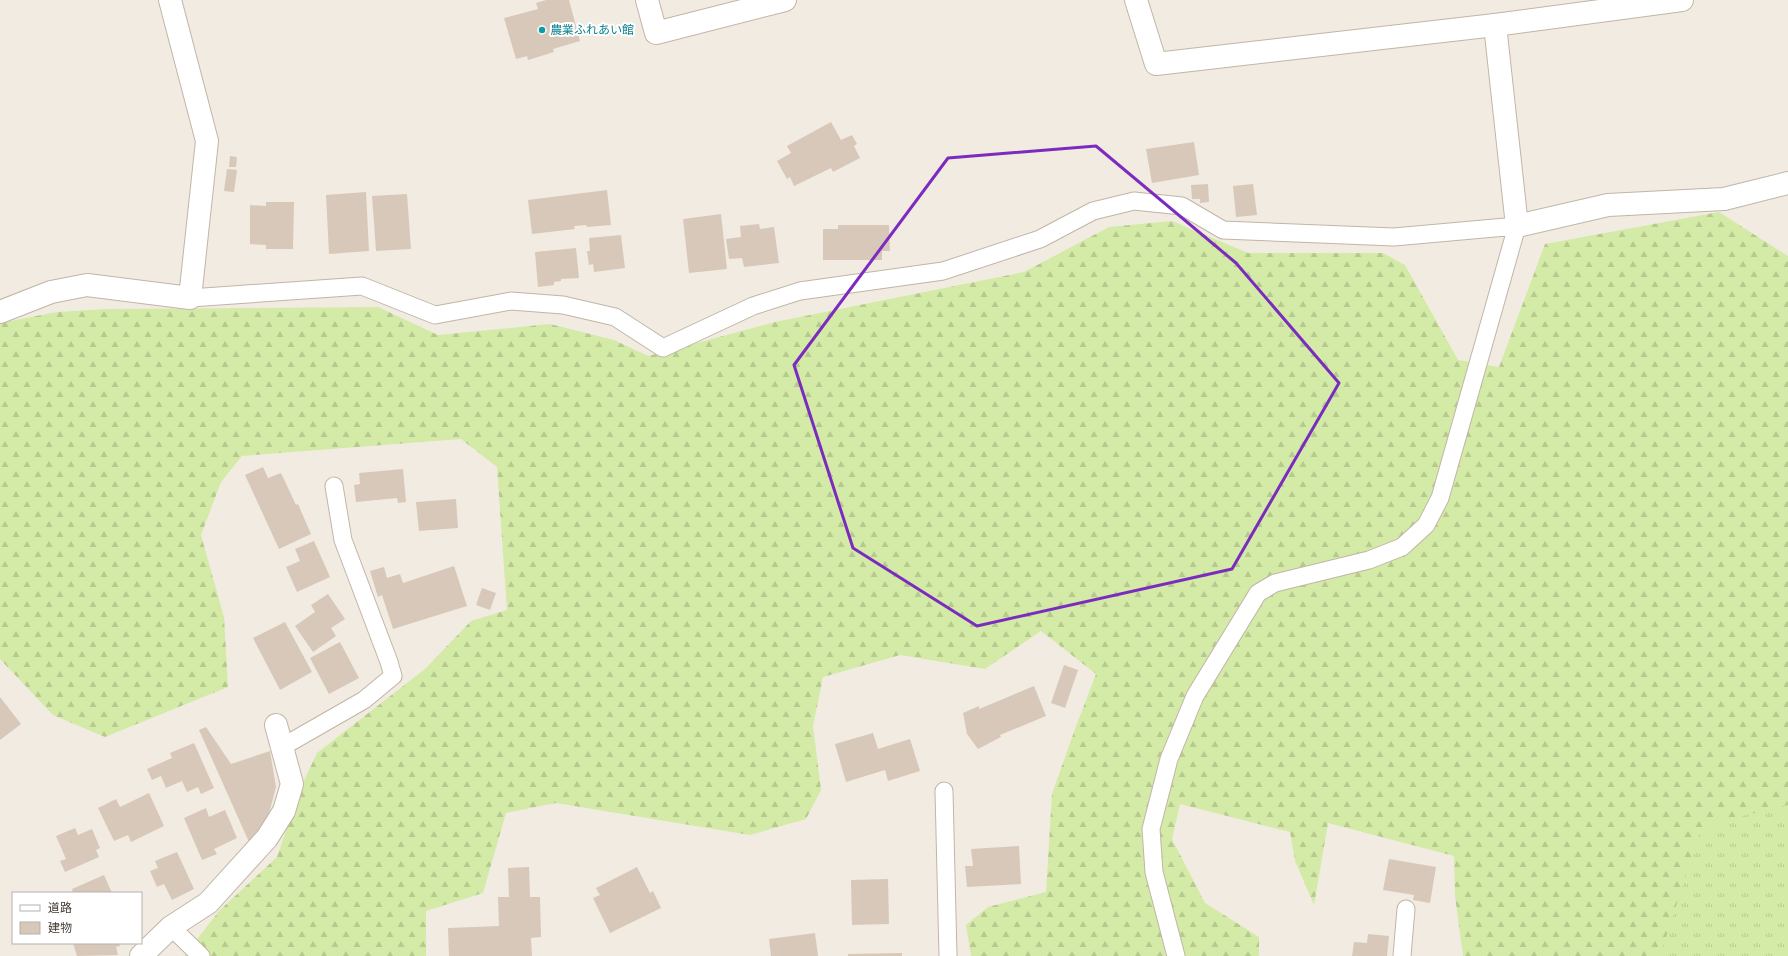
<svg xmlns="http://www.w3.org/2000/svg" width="1788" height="956" viewBox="0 0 1788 956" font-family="'Alegreya Sans','Noto Sans JP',sans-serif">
<defs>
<pattern id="grass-tufts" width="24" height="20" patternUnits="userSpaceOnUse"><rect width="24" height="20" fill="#d3eba6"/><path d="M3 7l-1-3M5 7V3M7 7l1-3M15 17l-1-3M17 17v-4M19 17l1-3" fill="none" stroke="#b6ca8f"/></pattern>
<pattern id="forest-firs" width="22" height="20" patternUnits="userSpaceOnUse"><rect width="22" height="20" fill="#d3eba6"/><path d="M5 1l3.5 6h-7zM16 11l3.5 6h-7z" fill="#b6ca8f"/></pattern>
</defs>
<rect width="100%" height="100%" fill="#f2ebe1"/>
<path fill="url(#grass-tufts)" d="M1788,768V956H1621L1683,792Z"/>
<path fill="url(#forest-firs)" d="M1719,212L1788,256V805L1721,821L1699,835L1660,956H1463L1455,896L1454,856L1328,823L1314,905L1295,861L1290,832L1180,804L1172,839L1205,903L1259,937V956H971L966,925L988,907L1046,892L1052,794L1075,729L1096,674L1041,631L985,669L900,655L823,677L813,726L821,790L806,819L750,835L556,803L506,813L483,893L426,911V956H184L219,911L277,857L302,785L317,753L425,669L471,621L507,610L497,467L461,439L242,456L221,482L201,535L224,617L228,687L105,737L53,715L0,659V323L57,312L105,309L378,307L438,335L550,324L614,340L648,356L775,322L1024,272L1109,227L1172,221L1248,253H1383L1405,265L1458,360L1499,367L1545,244Z"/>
<g fill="#d8c8b9">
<path d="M546,0H569L580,41L553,49L554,52L528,60L527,56L516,59L504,18L538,9L536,3Z"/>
<path d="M831,122L841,140L852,135L857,144L854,146L860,158L833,172L831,168L794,186L790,177L787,179L777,161L791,153L787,146Z"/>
<path d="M1194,142L1199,175L1152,183L1146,149Z"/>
<path d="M230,156L237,157L236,167H229Z"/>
<path d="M227,169L237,170L234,192L224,191Z"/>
<path d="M1208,184L1209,202L1200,203V199H1192L1191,185Z"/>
<path d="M1253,184L1257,215L1236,217L1233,186Z"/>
<path d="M607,190L611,225L587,227L586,225L574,226L575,229L532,234L528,200Z"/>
<path d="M366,192L369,251L329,254L326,195Z"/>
<path d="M407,194L411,249L376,251L372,196Z"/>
<path d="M266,202H294L293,249H266V245L250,244V205L266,206Z"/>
<path d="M721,214L727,269L689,273L683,219Z"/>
<path d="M759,224L760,229L774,227L779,263L744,267L742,258L729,259L726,239L741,237L740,226Z"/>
<path d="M838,225H889L890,251H882V260H823V229H838Z"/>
<path d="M621,235L625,268L594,272L593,264L589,265L587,251H590L589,238Z"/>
<path d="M576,248L579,278L561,279V281L554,282V285L538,287L535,252Z"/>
<path d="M263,467L268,478L281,473L296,505L298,504L311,534L279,549L245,475Z"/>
<path d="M403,469L406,502L398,503L397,498L356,502L354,485L360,484L359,473Z"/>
<path d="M456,499L458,528L419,531L416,502Z"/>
<path d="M314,541L330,577L297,592L286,567L300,561L295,549Z"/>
<path d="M454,566L467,606L393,629L382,595L378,597L370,571L384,567L387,578L400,574L403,583Z"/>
<path d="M482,588L496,593L490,610L476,605Z"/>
<path d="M328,594L345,619L331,628L336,636L313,652L295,626L315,612L311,605Z"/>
<path d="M285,622L312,672L280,690L253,638Z"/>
<path d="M340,642L359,678L329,694L310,658Z"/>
<path d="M1064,665L1078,670L1065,708L1051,703Z"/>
<path d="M1034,686L1046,716L1000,735L1001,737L978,749L967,734L963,713L979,706V709Z"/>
<path d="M0,697L21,724L0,740Z"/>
<path d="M206,727L231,764L270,751L276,787L267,821L249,842L199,730Z"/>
<path d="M873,733L878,749L910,739L920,771L888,781L885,770L846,782L835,744Z"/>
<path d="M194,743L214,788L201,794L198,787L187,792L182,781L166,788L161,776L152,780L147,769L172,758L170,753Z"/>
<path d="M149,793L164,826L131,842L128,835L114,841L98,808L116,799L120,807Z"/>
<path d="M206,808L209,817L225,810L237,838L214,849L217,854L202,860L184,818Z"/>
<path d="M75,828L78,835L92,829L100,848L96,850L99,857L65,872L60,861L66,859L56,836Z"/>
<path d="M1019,846L1021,884L967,887L965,866H973L971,849Z"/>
<path d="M177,852L194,889L172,900L164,884L157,887L150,871L158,868L155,861Z"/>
<path d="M1389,859L1436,867L1430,903L1413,900L1414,895L1383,890Z"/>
<path d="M529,867L530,897H540L541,937L531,938L532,956H449L448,928L499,926L498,897H509L508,868Z"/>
<path d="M637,867L650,893L653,891L661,908L610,933L593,898L600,895L596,888Z"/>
<path d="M104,875L112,893H73L72,889Z"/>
<path d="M888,879L889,924L852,925L851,880Z"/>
<path d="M815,933L818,956H771L769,939Z"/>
<path d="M1368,934L1389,936L1387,956H1352L1354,942L1367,943Z"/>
<path d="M73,943H119L120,946L116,947L118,955L77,956Z"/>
<path d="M902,953V956H848V954Z"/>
</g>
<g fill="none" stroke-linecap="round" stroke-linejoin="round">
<defs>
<g id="lane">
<path d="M190,298L362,286L435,315L511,301L563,305L615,317L663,348L753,306L800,291L943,271L1040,239L1093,211L1134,201L1182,206L1223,230L1394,237L1517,226L1440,498L1426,525L1402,547L1369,560L1275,583L1258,593L1195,696L1169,759L1151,829L1154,872L1176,956"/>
<path d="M282,747L364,700L393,676L389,662L343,540L334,486"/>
<path d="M944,791L948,956"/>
<path d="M171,927L201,956"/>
<path d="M1402,956L1406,909"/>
</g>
<g id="street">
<path d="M647,0L656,33L785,0"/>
<path d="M1136,0L1156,64L1495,25"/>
<path d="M1682,0L1495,25L1517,226L1608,205L1724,199L1788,183"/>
<path d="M0,312L51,292L87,285L190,298L207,141L170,0"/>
<path d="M141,956L171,927L208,903L267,838L284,811L292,784L276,725"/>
</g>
</defs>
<use href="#lane" stroke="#c1b5a6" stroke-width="19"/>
<use href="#street" stroke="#c1b5a6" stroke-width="24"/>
<use href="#lane" stroke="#fff" stroke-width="17"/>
<use href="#street" stroke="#fff" stroke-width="22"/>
</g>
<path fill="none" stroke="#7b2cbf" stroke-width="3" stroke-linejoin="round" d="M1096,146L1236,263L1339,383L1232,569L977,626L853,548L794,365L948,158Z"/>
<circle fill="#0f9aa8" stroke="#fff" stroke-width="1.5" cx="542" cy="30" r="4"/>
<g text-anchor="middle" stroke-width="4" stroke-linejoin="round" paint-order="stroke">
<g font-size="12" fill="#0d838f" stroke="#fff" text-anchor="start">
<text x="550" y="34">農業ふれあい館</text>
</g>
</g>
<rect x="12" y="892" width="130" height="52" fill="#ffffff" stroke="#b4b1ad"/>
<rect x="20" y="905" width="20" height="6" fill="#ffffff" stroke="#b4b1ad"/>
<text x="48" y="912" font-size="12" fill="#443b32">道路</text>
<rect x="20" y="922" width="20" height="12" fill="#d8c8b9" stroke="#b4b1ad"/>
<text x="48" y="932" font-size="12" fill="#443b32">建物</text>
</svg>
